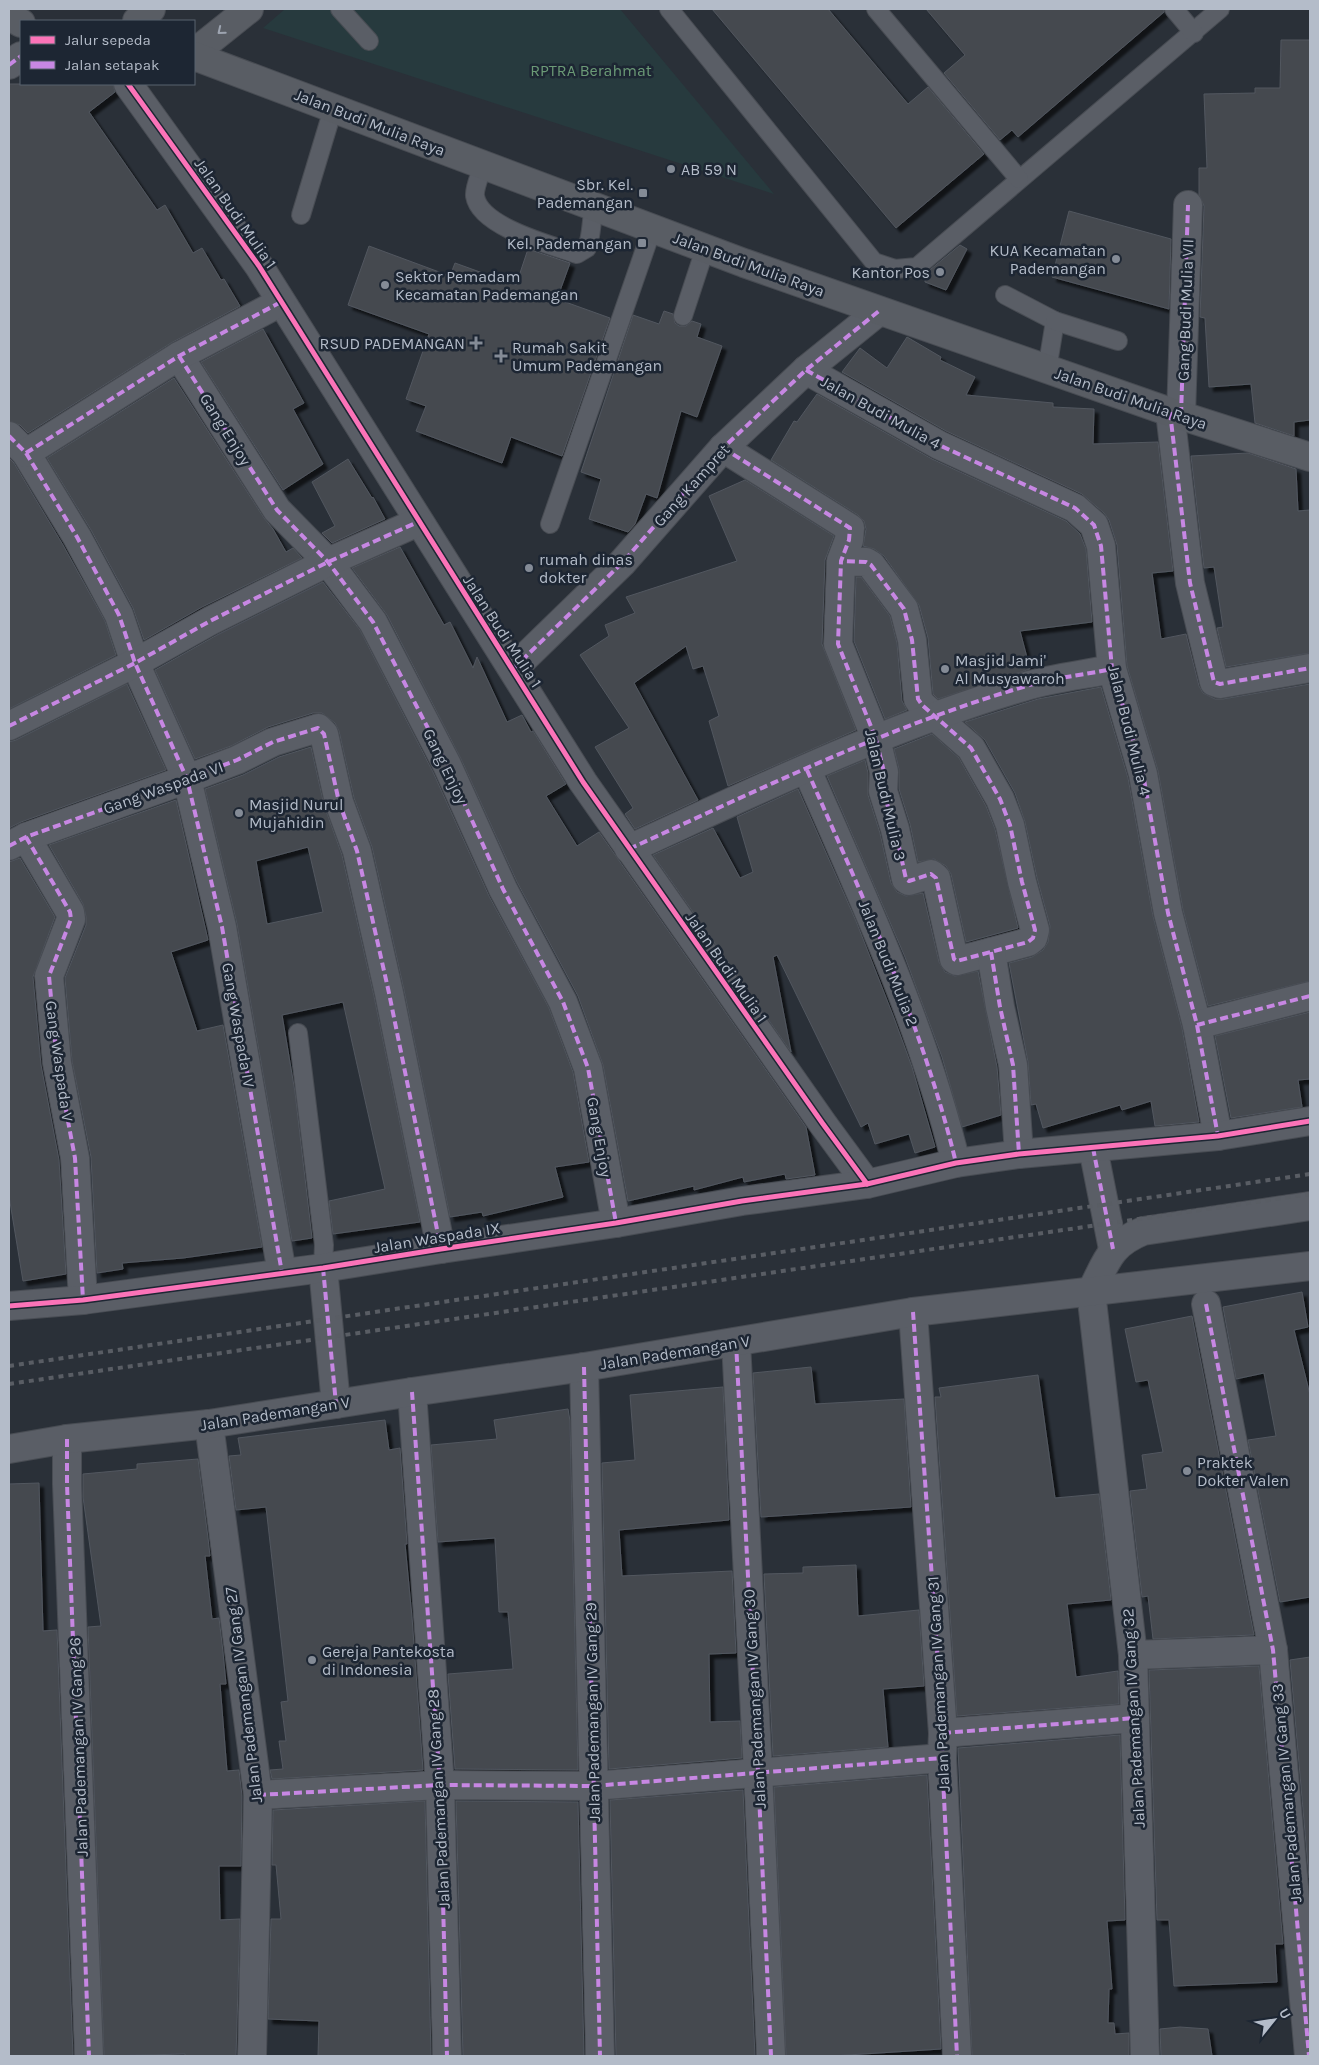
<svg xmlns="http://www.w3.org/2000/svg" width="1319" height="2065" viewBox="0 0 1319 2065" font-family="Karla,sans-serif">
<defs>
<filter id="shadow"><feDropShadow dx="4.5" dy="4.5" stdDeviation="1" flood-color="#0009"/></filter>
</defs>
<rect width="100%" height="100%" fill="#2a3038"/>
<path fill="#273a3e" d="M285,9H620L774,194L263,28Z"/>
<g fill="#444950" stroke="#52575f" fill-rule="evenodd" filter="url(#shadow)">
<path d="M712,9H828L908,104L928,87L984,154L896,228Z"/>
<path d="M926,9H1164V12L1018,137L1012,130L1000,140L944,73L965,55Z"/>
<path d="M1281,40H1310V420L1294,422V436L1255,423L1251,384L1209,387L1205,318L1200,317L1204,206L1199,195V168H1207L1204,94L1255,93V88H1280Z"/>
<path d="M9,84H113L115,92L89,112L157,210L165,205L193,253L202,248L221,280L224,279L240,306L171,343L28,433L20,425L9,421Z"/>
<path d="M1069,211L1171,239L1169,309L1052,277Z"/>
<path d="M960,245L967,249L946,290L925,282V274Z"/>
<path d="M369,246L450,276L455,263L516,285L528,249L570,263L557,299L610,318L562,456L511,437L502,463L416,431L426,406L406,399L429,334L348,305Z"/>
<path d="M664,311L673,314L675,323L679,326H686L692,321L701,324L697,337L722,346L697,417L681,411L657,498L646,494L635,524L628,532L589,519L601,479L581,472L633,315L659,324Z"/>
<path d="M263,329L304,403L293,409L323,464L283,490L201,362Z"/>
<path d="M907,337L941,357L940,360L975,377L966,395L1053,403V407L1094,409L1093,444L1158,442L1173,571L1152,573L1161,639L1186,634L1199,686L1203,693L1215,699H1223L1310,684V981L1208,1006L1183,910L1158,771L1127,666L1117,545L1109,520L1104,513L1082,494L946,431L842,372L860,348L887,368Z"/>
<path d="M174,378L264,518L273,529L286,552L293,548L302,558L202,607L144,640L133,608L91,530L47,458Z"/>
<path d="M817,394L932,459L1066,521L1080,534L1086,549L1092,622L1020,631L1030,669L938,699L933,694L928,638L919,605L884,556L874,549L863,546L866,529L864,521L858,515L771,460L794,421L797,422Z"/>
<path d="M1248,453L1296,469L1298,511L1310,510V653L1226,667L1217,628L1223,627L1214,567L1204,568L1191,456Z"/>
<path d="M9,458L14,463L63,545L105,621L116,655L9,709Z"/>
<path d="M348,459L372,498L373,497L385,519L332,543L322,533L335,526L312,482Z"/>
<path d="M745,480L834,536L825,560L822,644L856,730L728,786L709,721L719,716L703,666L693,669L686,646L634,683L698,800L635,829L625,814L633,808L595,747L629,728L580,655L609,636L605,625L635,613L626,597L737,561L709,496Z"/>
<path d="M400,547L444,625L450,622L473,668L477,657L507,722L522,715L531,732L533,731L566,784L546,796L577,846L599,832L806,1127L815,1175L786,1179L785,1174L744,1182L743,1177L694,1190V1186L628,1201L603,1065L578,996L517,882L461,759L387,615L352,568Z"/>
<path d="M856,577H861L890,616L897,643L902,701L907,710L885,719L854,641Z"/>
<path d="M323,582L360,630L433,772L489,896L549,1008L573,1072L589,1162L555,1167L563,1197L483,1216L482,1212L450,1217L404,990L372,847L354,798L339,731L335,723L322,713H313L268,727L231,746L195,759L155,670L217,635Z"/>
<path d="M127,684L166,770L21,822L9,828V742L16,740Z"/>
<path d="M1101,687L1128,778L1153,916L1182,1028L1199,1122L1155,1126L1151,1101L1122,1110L1120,1105L1043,1128L1036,1104L1031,1105L1028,1062L1009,963L1032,957L1043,950L1048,942L1050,926L1037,878L1025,822L1015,793L985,740L965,722L1038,699Z"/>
<path d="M932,734L959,758L986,806L995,829L1018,928L966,942L951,874L946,866L934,859L918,862L910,824L899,789V769L894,749Z"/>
<path d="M311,747L324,805L342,855L374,996L420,1222L333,1234L329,1201L385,1189L343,1002L282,1015L295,1092L312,1238L292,1241L237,924L205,789L243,775L279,757ZM308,847L323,912L267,924L256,861Z"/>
<path d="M865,760L868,773V795L880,833L891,883L897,892L906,896L923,893L939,962L945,972L955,976L978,971L997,1067L1001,1115L962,1127L942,1057L905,957L827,776Z"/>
<path d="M798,789L856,921L894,1018L912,1067L935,1147L915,1153L909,1134L875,1144L868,1123L861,1127L777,955L773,957L791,1052L653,855L713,828L740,878L753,872L737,817Z"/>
<path d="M176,800L208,940L171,952L197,1031L223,1025L262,1247L183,1258L122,1263L123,1269L97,1273L91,1157L72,1061L65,978L86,925V917L83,904L49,845Z"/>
<path d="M20,858L55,917L33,977L41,1065L59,1160L66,1274L23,1281L9,1196V862Z"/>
<path d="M1310,1012V1079L1298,1080L1302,1107L1231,1118L1215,1036Z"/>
<path d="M1302,1292L1308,1327L1294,1330L1310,1395V1597L1280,1602L1248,1440L1276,1436L1264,1373L1236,1379L1223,1307Z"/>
<path d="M1192,1316L1254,1635L1153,1639L1148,1596L1142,1597L1130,1491L1147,1489L1142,1455L1163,1452L1148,1380L1136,1382L1125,1329Z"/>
<path d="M811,1367L815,1404L904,1399L911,1507L761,1517L753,1373Z"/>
<path d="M1038,1375L1055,1498L1099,1494L1111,1600L1067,1604L1076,1677L1118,1671L1119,1704L957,1716L935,1397H941L939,1388Z"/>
<path d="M723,1387L729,1520L619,1530L622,1576L732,1571L736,1653L709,1654L710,1722L740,1721L742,1758L609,1769L602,1463L635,1460L630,1395Z"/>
<path d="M568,1409L570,1421L578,1770L455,1769L448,1674L513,1669L508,1612H499L495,1538L438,1542L431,1445L497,1439L494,1420Z"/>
<path d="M385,1420L389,1450L400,1448L407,1544H405L412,1617L423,1770L272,1779L270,1770L283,1769L279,1741H286L281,1702L288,1701L266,1507L236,1510L229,1456L241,1455L238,1438Z"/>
<path d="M198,1459L208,1538L210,1556H205L212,1619L219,1618L223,1652L226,1684H220L227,1771L239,1770L242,1796L241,1866H219L220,1920L240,1919L236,2056H185V2054L104,2056L88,1627L101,1626L83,1497V1474L137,1469V1464Z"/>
<path d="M39,1483L43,1631L57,1630L73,2056H9V1484Z"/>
<path d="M856,1565L858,1616L919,1610L924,1686L883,1689L888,1747L773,1756L764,1574L803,1573V1567Z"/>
<path d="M1310,1657V1878H1309L1290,1660Z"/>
<path d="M1259,1666L1283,1944H1275L1277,1982L1174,1986L1169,1920H1157L1149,1670Z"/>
<path d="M1120,1735L1125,1920L1107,1921L1112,1989H1109L1108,2023H1114L1115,2034L1129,2033V2056H972L958,1748Z"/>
<path d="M927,1775L941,2049L832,2056H786L774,1787Z"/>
<path d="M743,1790L755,2056H616L610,1800Z"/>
<path d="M425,1801L431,2056H318L319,2021L268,2019L271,1919H281L276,1865H272L273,1810Z"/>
<path d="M456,1801L578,1802L584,2056H463Z"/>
<path d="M1180,2027L1208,2029L1212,2056H1161L1160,2029Z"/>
</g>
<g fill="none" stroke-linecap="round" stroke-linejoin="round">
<defs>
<g id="lane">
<path d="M340,9L369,41"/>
<path d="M669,9L874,262L895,269L917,267L1220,9"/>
<path d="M876,9L1019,179"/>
<path d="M1174,9L1194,33"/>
<path d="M483,165C481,174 474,187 475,196C480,227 551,245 577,254L587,248C592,235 591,221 594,207"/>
<path d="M301,215L333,109"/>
<path d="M1005,295L1055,321L1047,370"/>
<path d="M683,316L705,249"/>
<path d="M1055,321L1118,341"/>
<path d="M550,524L652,229"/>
<path d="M298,1033L324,1245L323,1268"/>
</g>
<g id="street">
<path d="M9,65L21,56"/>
<path d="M128,84L259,266L583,782L823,1124L867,1184"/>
<path d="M179,356L277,510L328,562L373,622L447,765L503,889L563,1002L588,1068L616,1223"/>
<path d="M806,370L939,445L1075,508L1094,525L1101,546L1112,669L1143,774L1168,913L1197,1025L1218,1136"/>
<path d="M1170,412L1190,583L1214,682L1220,684L1310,668"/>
<path d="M1181,415L1188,205"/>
<path d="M9,436L26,453L77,537L119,615L135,663L187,779L222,927L282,1273"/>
<path d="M723,448L850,528L849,540L841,561L838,644L876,739L884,772L883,791L895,829L906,879L909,881L931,874L936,878L954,959L957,961L1028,942L1033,938L1035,930L1022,882L1010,825L1000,799L971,748L922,705L918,699L912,640L904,609L871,565L866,562L841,561"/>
<path d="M26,453L179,356L281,302"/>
<path d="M513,669L622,563L723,448L806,370L879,311"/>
<path d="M9,726L135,663L210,621L328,562L418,522"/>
<path d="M807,770C863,898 923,1026 956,1163"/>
<path d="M26,837L70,912L71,919L49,976L57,1063L75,1158L83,1300"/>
<path d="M9,846L26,837L187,779L237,760L273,742L318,728L324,734L339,802L357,851L389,993L441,1249"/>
<path d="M629,849C758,790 887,727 1023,687C1052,678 1083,675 1112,669"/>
<path d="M991,952L1000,1007L1013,1065L1019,1154"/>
<path d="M1197,1025L1310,996"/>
<path d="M1093,1148L1113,1249"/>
<path d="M323,1268L336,1404"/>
<path d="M1091,1292L1133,1655L1145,2056"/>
<path d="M1091,1292C1107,1261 1109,1245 1143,1231L1310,1206"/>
<path d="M1206,1304L1273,1650L1309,2056"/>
<path d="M9,1306L83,1300L323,1268L441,1249L616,1223L742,1201L867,1184L956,1163L1019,1154L1218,1136L1310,1121"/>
<path d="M913,1312L943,1733L942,1758L957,2056"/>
<path d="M736,1342L758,1772L771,2056"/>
<path d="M584,1367L600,2056"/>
<path d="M412,1392L440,1785L447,2056"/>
<path d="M209,1424L258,1795L252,2056"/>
<path d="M67,1439V1484L89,2056"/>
<path d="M9,1449L67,1439L209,1424L412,1392L584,1367L913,1312L1310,1266"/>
<path d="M1133,1655L1273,1650"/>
<path d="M943,1733L1135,1718"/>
<path d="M258,1795L440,1785L593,1786L942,1758"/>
</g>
<g id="secondary">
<path d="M9,16L21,23"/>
<path d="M137,21L151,9"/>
<path d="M194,53L249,9"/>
<path d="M194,56L744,263L1170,412L1310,457"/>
</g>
</defs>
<use href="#lane" stroke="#484c53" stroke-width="20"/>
<use href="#street" stroke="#484c53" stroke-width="30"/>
<use href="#secondary" stroke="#484c53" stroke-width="30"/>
<use href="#lane" stroke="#5a5e66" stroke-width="18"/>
<use href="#street" stroke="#5a5e66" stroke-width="28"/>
<use href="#secondary" stroke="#595d64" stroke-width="28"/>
<g stroke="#595d64" stroke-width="4" stroke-dasharray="5 5" stroke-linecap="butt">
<path d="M9,1366L1310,1174"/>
<path d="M9,1384L1310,1194"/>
</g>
<g stroke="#c787e3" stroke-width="4" stroke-dasharray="8 4" stroke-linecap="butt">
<path d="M9,65L21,56"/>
<path d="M179,356L277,510L328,562L373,622L447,765L503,889L563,1002L588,1068L616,1223"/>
<path d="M806,370L939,445L1075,508L1094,525L1101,546L1112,669L1143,774L1168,913L1197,1025L1218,1136"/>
<path d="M1170,412L1190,583L1214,682L1220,684L1310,668"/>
<path d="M1181,415L1188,205"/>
<path d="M9,436L26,453L77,537L119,615L135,663L187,779L222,927L282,1273"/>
<path d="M723,448L850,528L849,540L841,561L838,644L876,739L884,772L883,791L895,829L906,879L909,881L931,874L936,878L954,959L957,961L1028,942L1033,938L1035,930L1022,882L1010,825L1000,799L971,748L922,705L918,699L912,640L904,609L871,565L866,562L841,561"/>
<path d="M26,453L179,356L281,302"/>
<path d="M513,669L622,563L723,448L806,370L879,311"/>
<path d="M9,726L135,663L210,621L328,562L418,522"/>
<path d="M807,770C863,898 923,1026 956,1163"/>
<path d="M26,837L70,912L71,919L49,976L57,1063L75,1158L83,1300"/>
<path d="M9,846L26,837L187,779L237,760L273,742L318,728L324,734L339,802L357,851L389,993L441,1249"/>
<path d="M629,849C758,790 887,727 1023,687C1052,678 1083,675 1112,669"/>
<path d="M991,952L1000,1007L1013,1065L1019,1154"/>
<path d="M1197,1025L1310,996"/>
<path d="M1093,1148L1113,1249"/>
<path d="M323,1268L336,1404"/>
<path d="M1206,1304L1273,1650L1309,2056"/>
<path d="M913,1312L943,1733L942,1758L957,2056"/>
<path d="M736,1342L758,1772L771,2056"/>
<path d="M584,1367L600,2056"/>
<path d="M412,1392L440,1785L447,2056"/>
<path d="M67,1439V1484L89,2056"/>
<path d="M943,1733L1135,1718"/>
<path d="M258,1795L440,1785L593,1786L942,1758"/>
</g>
<defs>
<g id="cycleway">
<path d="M128,84L259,266L583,782L823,1124L867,1184"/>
<path d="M9,1306L83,1300L323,1268L441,1249L616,1223L742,1201L867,1184L956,1163L1019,1154L1218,1136L1310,1121"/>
</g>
</defs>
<use href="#cycleway" stroke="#1d2633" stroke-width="8"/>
<use href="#cycleway" stroke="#fb73b8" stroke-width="5"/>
</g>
<defs><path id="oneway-chevron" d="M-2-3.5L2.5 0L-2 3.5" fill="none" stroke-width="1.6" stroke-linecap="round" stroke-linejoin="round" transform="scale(1.25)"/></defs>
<use stroke="#9da4b0" href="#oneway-chevron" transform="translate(221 31) rotate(141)"/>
<g fill="#848b96" stroke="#1d2633" stroke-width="2">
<circle cx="671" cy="169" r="5"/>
<rect x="638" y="188" width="10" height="10" rx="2.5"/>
<rect x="637" y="238" width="10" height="10" rx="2.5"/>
<circle cx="1116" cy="259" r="5"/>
<circle cx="940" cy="272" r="5"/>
<circle cx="385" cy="285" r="5"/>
<path d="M473.5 335.5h5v5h5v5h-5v5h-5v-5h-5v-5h5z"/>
<path d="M498.5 348.5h5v5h5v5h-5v5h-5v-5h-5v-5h5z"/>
<circle cx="529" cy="568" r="5"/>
<circle cx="945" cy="669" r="5"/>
<circle cx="239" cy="813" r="5"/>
<circle cx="1187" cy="1471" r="5"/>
<circle cx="312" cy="1660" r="5"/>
</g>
<g text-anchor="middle" stroke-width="5" stroke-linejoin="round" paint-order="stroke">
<g font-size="16" fill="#6b9a76" stroke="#1d2633">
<text x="591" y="76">RPTRA Berahmat</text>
</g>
<g font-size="16" fill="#b4bcc9" stroke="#1d2633">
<text transform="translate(370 122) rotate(21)" y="6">Jalan Budi Mulia Raya</text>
<text transform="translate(236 213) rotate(55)" y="6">Jalan Budi Mulia 1</text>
<text transform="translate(749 264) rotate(20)" y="6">Jalan Budi Mulia Raya</text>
<text transform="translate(1185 310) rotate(-88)" y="6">Gang Budi Mulia VII</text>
<text transform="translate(1131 398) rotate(19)" y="6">Jalan Budi Mulia Raya</text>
<text transform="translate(881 412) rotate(29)" y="6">Jalan Budi Mulia 4</text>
<text transform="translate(226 429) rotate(58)" y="6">Gang Enjoy</text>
<text transform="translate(691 485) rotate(-48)" y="6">Gang Kampret</text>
<text transform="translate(503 631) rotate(57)" y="6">Jalan Budi Mulia 1</text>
<text transform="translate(1130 730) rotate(76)" y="6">Jalan Budi Mulia 4</text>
<text transform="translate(446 766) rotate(64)" y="6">Gang Enjoy</text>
<text transform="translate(163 787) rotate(-20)" y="6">Gang Waspada VI</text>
<text transform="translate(886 795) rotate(77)" y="6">Jalan Budi Mulia 3</text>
<text transform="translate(889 963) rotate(68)" y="6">Jalan Budi Mulia 2</text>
<text transform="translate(727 967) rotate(55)" y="6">Jalan Budi Mulia 1</text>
<text transform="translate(239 1025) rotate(80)" y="6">Gang Waspada IV</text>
<text transform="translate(60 1061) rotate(82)" y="6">Gang Waspada V</text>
<text transform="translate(600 1137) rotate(80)" y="6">Gang Enjoy</text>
<text transform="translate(437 1237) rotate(-9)" y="6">Jalan Waspada IX</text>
<text transform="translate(675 1352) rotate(-9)" y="6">Jalan Pademangan V</text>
<text transform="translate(275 1413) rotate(-9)" y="6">Jalan Pademangan V</text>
<text transform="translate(938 1684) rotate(-93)" y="6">Jalan Pademangan IV Gang 31</text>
<text transform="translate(243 1695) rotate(-97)" y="6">Jalan Pademangan IV Gang 27</text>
<text transform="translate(754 1699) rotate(-93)" y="6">Jalan Pademangan IV Gang 30</text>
<text transform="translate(592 1712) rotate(-91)" y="6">Jalan Pademangan IV Gang 29</text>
<text transform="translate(1133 1718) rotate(-93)" y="6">Jalan Pademangan IV Gang 32</text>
<text transform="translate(78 1747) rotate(-92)" y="6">Jalan Pademangan IV Gang 26</text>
<text transform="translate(1286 1793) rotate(-95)" y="6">Jalan Pademangan IV Gang 33</text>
<text transform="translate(438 1799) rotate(-93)" y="6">Jalan Pademangan IV Gang 28</text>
</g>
<g font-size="16" fill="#b4bcc9" stroke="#1d2633" text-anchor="start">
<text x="681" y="175">AB 59 N</text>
<text x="633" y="190" text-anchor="end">Sbr. Kel.<tspan x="633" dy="18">Pademangan</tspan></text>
<text x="632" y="249" text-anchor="end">Kel. Pademangan</text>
<text x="1106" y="256" text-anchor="end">KUA Kecamatan<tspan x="1106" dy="18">Pademangan</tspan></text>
<text x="930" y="278" text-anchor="end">Kantor Pos</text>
<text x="395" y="282">Sektor Pemadam<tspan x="395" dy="18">Kecamatan Pademangan</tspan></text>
<text x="465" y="349" text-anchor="end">RSUD PADEMANGAN</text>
<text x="512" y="353">Rumah Sakit<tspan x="512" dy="18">Umum Pademangan</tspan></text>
<text x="539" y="565">rumah dinas<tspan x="539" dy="18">dokter</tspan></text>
<text x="955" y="666">Masjid Jami'<tspan x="955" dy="18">Al Musyawaroh</tspan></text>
<text x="249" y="810">Masjid Nurul<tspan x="249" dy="18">Mujahidin</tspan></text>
<text x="1197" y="1468">Praktek<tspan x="1197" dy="18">Dokter Valen</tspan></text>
<text x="322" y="1657">Gereja Pantekosta<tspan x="322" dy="18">di Indonesia</tspan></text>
</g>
</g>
<rect width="1319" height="2065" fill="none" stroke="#b4bcc9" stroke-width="20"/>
<rect x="20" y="20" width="175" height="65" fill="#1d2633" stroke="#59626f"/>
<rect x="30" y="36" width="25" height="8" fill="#fb73b8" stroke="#59626f"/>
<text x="65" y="45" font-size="15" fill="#b4bcc9">Jalur sepeda</text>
<rect x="30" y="61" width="25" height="8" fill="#c787e3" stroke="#59626f"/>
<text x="65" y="70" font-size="15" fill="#b4bcc9">Jalan setapak</text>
<g transform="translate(1274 2020) rotate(60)" stroke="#1d2633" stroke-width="4" paint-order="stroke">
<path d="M0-4L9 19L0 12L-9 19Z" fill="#b4bcc9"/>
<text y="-8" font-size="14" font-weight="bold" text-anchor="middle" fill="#b4bcc9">U</text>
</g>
</svg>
